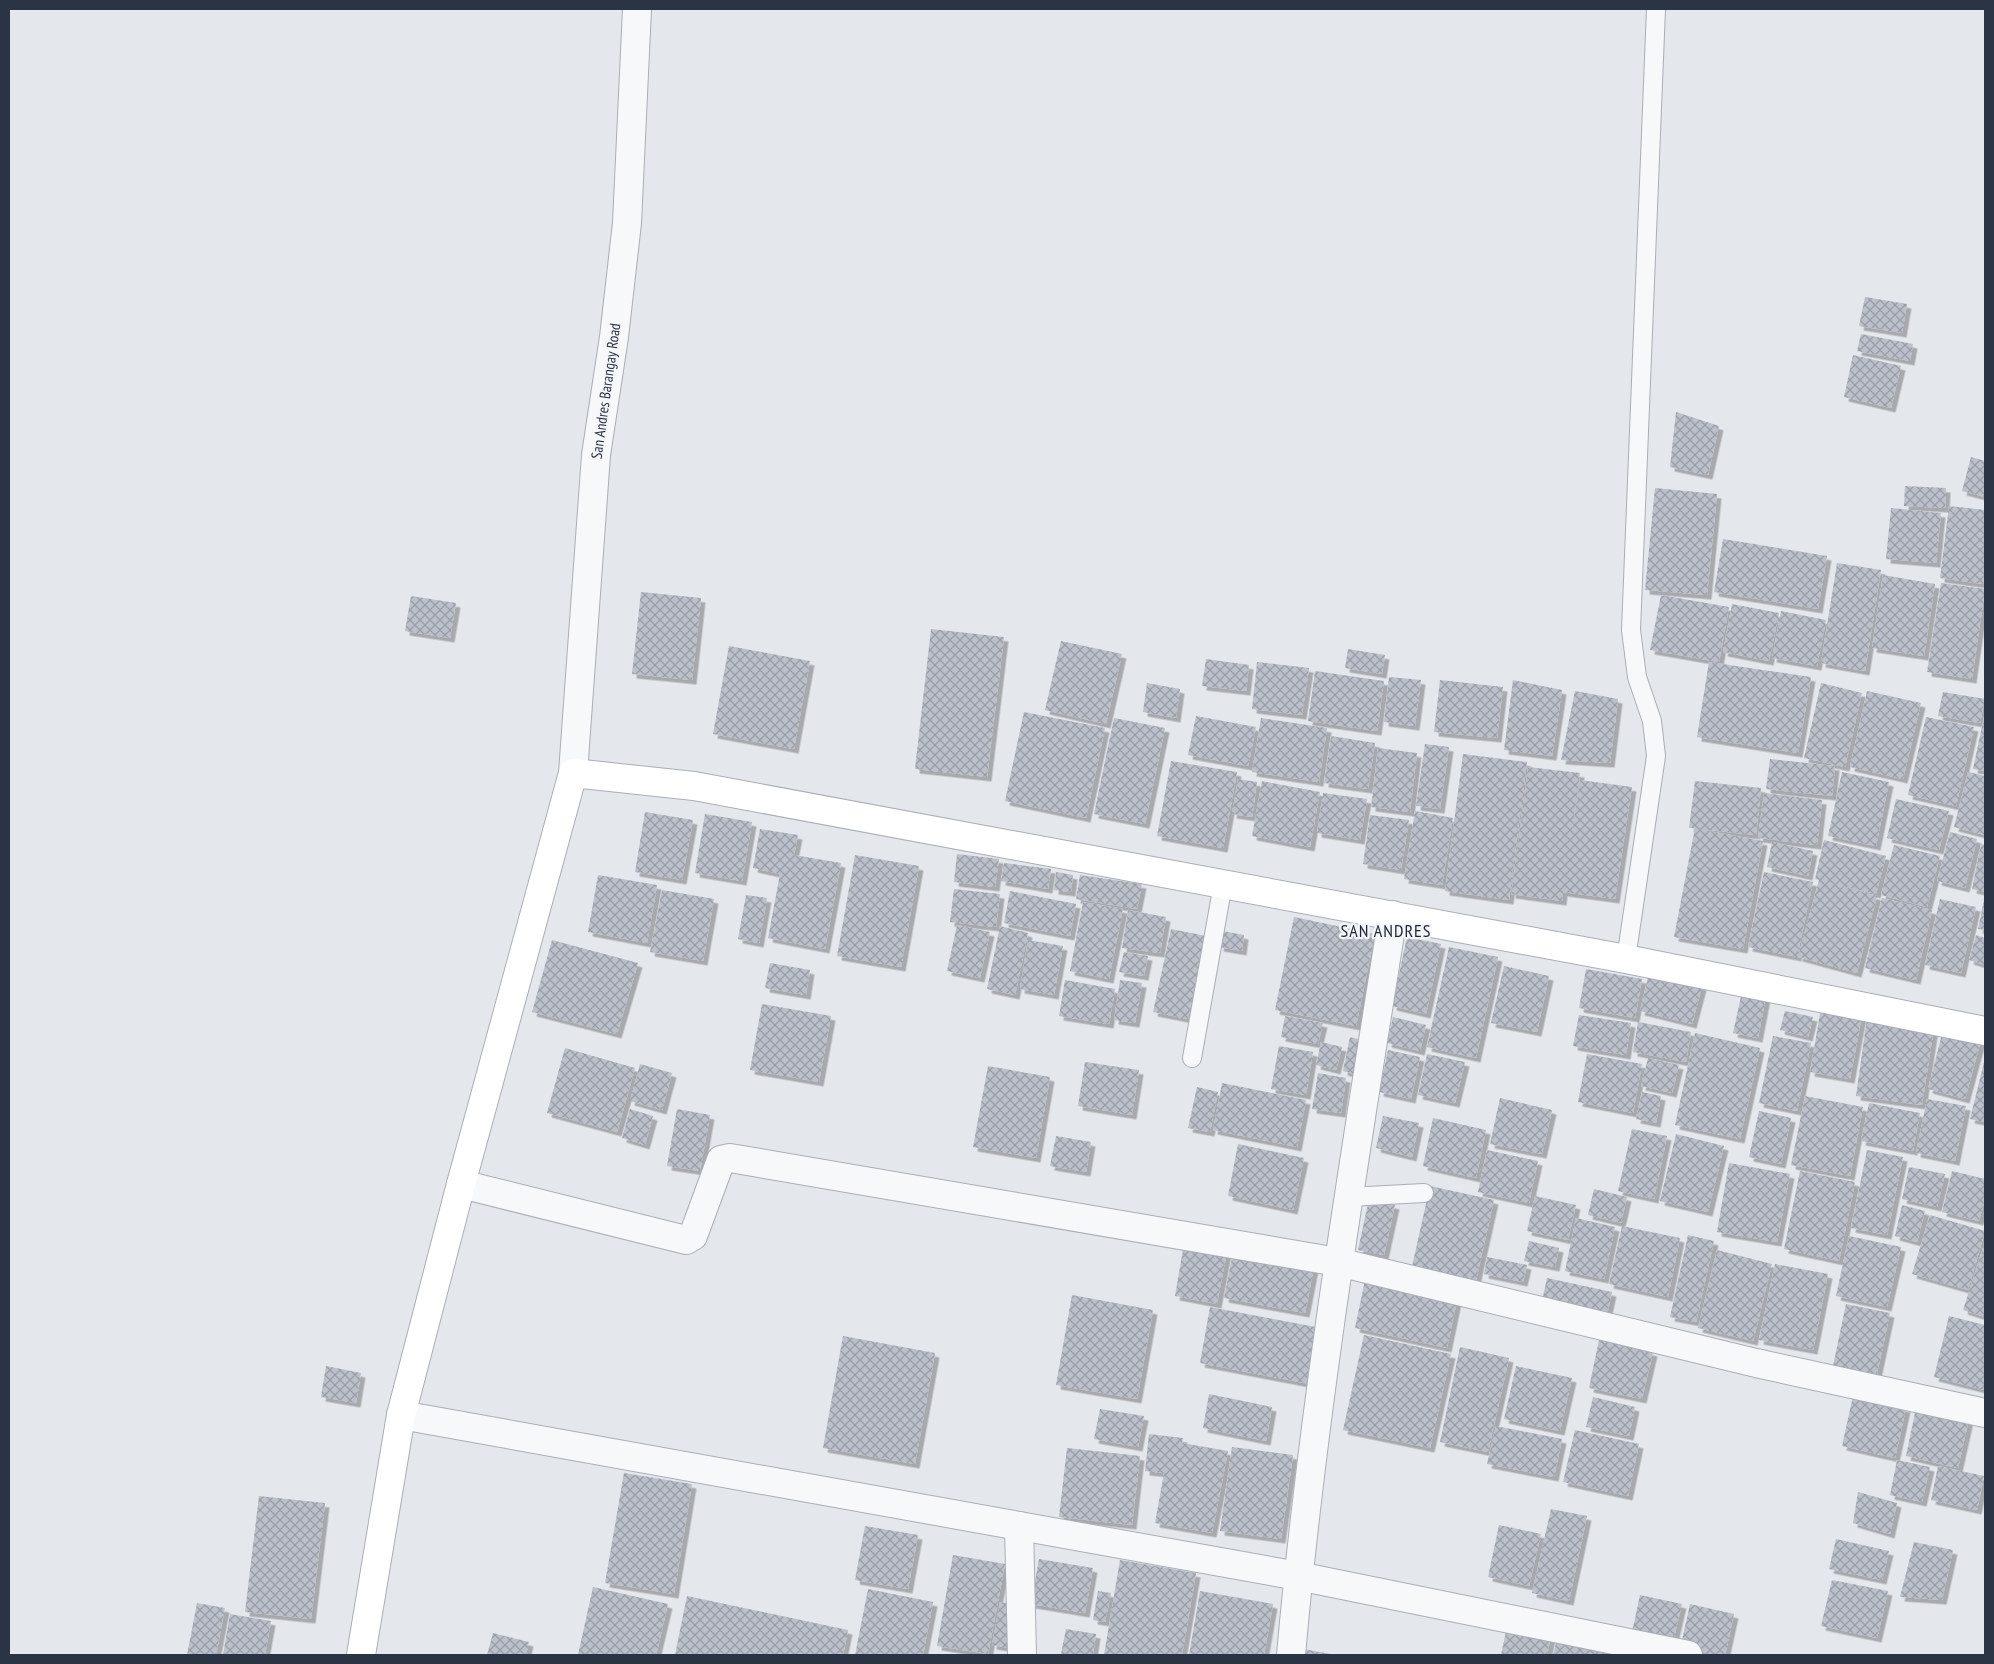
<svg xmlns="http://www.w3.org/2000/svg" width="1994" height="1664" viewBox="0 0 1994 1664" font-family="'PT Sans Narrow',sans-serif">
<defs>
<pattern id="building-cross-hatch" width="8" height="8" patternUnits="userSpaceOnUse" patternTransform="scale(1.25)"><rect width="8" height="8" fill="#bbc0ca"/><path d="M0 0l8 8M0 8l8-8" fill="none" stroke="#989da6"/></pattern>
<filter id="shadow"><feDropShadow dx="4.5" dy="4.5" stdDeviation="0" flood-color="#0004"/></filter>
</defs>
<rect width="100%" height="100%" fill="#e4e7ec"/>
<g fill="url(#building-cross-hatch)" filter="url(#shadow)">
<path d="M1865,297L1907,304L1902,333L1859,326Z"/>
<path d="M1861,334L1913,344L1910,361L1857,351Z"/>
<path d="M1853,355L1901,366L1891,408L1844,397Z"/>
<path d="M1676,412L1719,426L1708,475L1670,467Z"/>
<path d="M1971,457L1985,461V497L1962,491Z"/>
<path d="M1905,486L1946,488L1945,508L1904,506Z"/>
<path d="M1655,488L1717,494L1707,595L1645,590Z"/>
<path d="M1949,506L1985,510V566L1983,584L1940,578Z"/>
<path d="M1891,508L1941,513L1936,563L1886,559Z"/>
<path d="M1723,539L1827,556L1818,609L1714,592Z"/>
<path d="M1837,563L1881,570L1865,671L1821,663Z"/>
<path d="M1883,575L1935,584L1924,656L1872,648Z"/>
<path d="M1941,583L1985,589L1972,679L1927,672Z"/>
<path d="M641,592L701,598L692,680L632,674Z"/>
<path d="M1661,595L1729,607L1719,662L1650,650Z"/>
<path d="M411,596L456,603L450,638L405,631Z"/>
<path d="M1732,604L1779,613L1769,661L1723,652Z"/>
<path d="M1781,611L1826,620L1817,666L1772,658Z"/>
<path d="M931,629L1004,637L987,777L915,769Z"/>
<path d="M1061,641L1122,654L1106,724L1045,710Z"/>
<path d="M729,646L810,661L794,749L713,734Z"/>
<path d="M1348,649L1385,655L1382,674L1345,668Z"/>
<path d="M1206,659L1249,665L1246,691L1202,686Z"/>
<path d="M1257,662L1309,668L1302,715L1252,709Z"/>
<path d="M1709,662L1811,677L1798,753L1697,737Z"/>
<path d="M1315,671L1384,681L1377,731L1308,721Z"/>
<path d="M1389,677L1421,680L1415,726L1384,722Z"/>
<path d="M1440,680L1503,687L1497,738L1434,732Z"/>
<path d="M1513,680L1562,690L1552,756L1504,750Z"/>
<path d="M1147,683L1180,689L1176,718L1143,712Z"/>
<path d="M1821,683L1862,693L1845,767L1804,758Z"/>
<path d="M1575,691L1618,699L1610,763L1561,760Z"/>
<path d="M1867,691L1921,703L1903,779L1850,767Z"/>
<path d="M1943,692L1985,699L1980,723L1938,716Z"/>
<path d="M1024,712L1105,728L1086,818L1005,801Z"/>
<path d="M1196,716L1256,727L1248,766L1188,755Z"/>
<path d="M1926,717L1974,727L1956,806L1908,795Z"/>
<path d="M1984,717H1985V771L1973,769Z"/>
<path d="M1114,718L1165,728L1145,824L1094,814Z"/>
<path d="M1261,718L1327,728L1319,782L1252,772Z"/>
<path d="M1331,736L1375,743L1368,789L1324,783Z"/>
<path d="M1425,744L1449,747L1440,809L1416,806Z"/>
<path d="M1378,748L1417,753L1410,812L1371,807Z"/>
<path d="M1463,754L1527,762L1509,900L1445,891Z"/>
<path d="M1770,759L1835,766L1832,796L1766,789Z"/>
<path d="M1171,761L1237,772L1223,848L1157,836Z"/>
<path d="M1528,767L1580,773L1569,853L1580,780L1632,787L1615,899L1563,892L1562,901L1511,894Z"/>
<path d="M1842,772L1889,782L1876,846L1828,836Z"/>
<path d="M1968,772L1985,776V835L1954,827Z"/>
<path d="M1238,779L1257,782L1252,817L1232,814Z"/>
<path d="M1262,781L1320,792L1310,847L1252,836Z"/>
<path d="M1695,781L1761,788L1756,835L1698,829L1763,841L1743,949L1674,937L1695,828H1689Z"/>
<path d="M1323,793L1367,799L1360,840L1317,833Z"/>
<path d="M1764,793L1822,800L1817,845L1758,838Z"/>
<path d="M1896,799L1949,811L1939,850L1887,838Z"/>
<path d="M1415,811L1453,818L1442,885L1404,879Z"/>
<path d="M645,812L693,820L682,880L635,872Z"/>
<path d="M705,814L752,822L742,881L695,873Z"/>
<path d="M1370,815L1409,820L1401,870L1363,864Z"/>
<path d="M760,829L798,835L794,855L841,863L825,949L768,938L780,874L753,868Z"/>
<path d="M1950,832L1977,839L1965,888L1937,881Z"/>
<path d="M1824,840L1886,856L1876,894L1830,883L1877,896L1857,973L1798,957L1819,880L1815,879Z"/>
<path d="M1772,842L1813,851L1808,876L1767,867Z"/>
<path d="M1981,844L1985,845V892L1972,889Z"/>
<path d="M1894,845L1940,856L1927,907L1881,895Z"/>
<path d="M957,854L999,859L995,887L954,882Z"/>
<path d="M855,855L919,866L901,967L837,956Z"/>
<path d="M1004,863L1051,869L1048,889L1001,881Z"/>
<path d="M1056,872L1073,875L1071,892L1054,890Z"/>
<path d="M1764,872L1813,882L1797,957L1748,947Z"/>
<path d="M598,875L657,885L647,943L588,932Z"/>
<path d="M1080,875L1142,884L1137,909L1076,899Z"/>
<path d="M954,889L1000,894L996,927L950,922Z"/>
<path d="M662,890L714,899L703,961L650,952Z"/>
<path d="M1010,891L1076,904L1070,936L1004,923Z"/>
<path d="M746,895L767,898L759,943L738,939Z"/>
<path d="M1985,895V930L1978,929Z"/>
<path d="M1882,898L1932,910L1916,980L1865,968Z"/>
<path d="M1940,899L1976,907L1961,973L1925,965Z"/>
<path d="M1083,902L1123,909L1109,979L1070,971Z"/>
<path d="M1128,910L1166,917L1160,953L1122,948Z"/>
<path d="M1294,917L1375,934L1356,1026L1275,1010Z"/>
<path d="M957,925L990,932L980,978L947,971Z"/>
<path d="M1000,926L1028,933L1015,995L987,989Z"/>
<path d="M1171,929L1206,936L1188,1019L1153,1012Z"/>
<path d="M1222,931L1244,935L1242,951L1219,947Z"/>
<path d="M1976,935L1985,938V965L1969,960Z"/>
<path d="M1407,937L1441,944L1426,1014L1392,1006Z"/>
<path d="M552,940L638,963L617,1034L532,1012Z"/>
<path d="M1028,940L1063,946L1054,995L1020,989Z"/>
<path d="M1449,947L1498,957L1476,1058L1427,1047Z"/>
<path d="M1124,952L1148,956L1144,976L1119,972Z"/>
<path d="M770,963L810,970L806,995L765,988Z"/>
<path d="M1504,966L1549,976L1537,1032L1491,1023Z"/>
<path d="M1586,969L1642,979L1635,1018L1579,1008Z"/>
<path d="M1649,973L1702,986L1692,1024L1640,1011Z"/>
<path d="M1065,980L1115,989L1109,1024L1059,1016Z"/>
<path d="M1120,980L1142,983L1135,1023L1114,1020Z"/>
<path d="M1742,992L1766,996L1758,1038L1733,1033Z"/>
<path d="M762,1004L831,1016L819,1082L750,1070Z"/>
<path d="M1821,1008L1862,1015L1850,1079L1810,1072Z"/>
<path d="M1785,1011L1813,1017L1808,1037L1780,1030Z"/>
<path d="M1579,1015L1631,1023L1626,1055L1573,1046Z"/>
<path d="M1285,1016L1323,1023L1318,1044L1281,1037Z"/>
<path d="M1393,1017L1426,1025L1420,1051L1387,1043Z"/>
<path d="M1867,1018L1934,1027L1922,1105L1856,1096Z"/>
<path d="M1638,1022L1691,1032L1686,1062L1633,1052Z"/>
<path d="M1943,1030L1981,1040L1965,1099L1928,1089Z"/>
<path d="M1695,1033L1760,1048L1740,1139L1675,1125Z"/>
<path d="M1773,1036L1811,1043L1797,1111L1759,1103Z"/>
<path d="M1350,1037L1370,1042L1362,1076L1343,1071Z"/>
<path d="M1321,1042L1342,1047L1336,1070L1316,1065Z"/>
<path d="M1279,1046L1313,1052L1306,1095L1271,1089Z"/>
<path d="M565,1048L635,1068L617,1132L547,1113Z"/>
<path d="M1388,1050L1420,1057L1411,1099L1379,1092Z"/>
<path d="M1427,1054L1465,1062L1455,1103L1418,1095Z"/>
<path d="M1587,1054L1642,1064L1633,1113L1578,1102Z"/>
<path d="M1648,1058L1679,1065L1672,1093L1641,1086Z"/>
<path d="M1985,1058V1122L1970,1119Z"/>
<path d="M1085,1062L1139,1070L1132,1115L1078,1106Z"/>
<path d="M640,1064L672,1073L662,1110L630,1101Z"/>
<path d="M988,1066L1050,1077L1036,1158L973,1147Z"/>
<path d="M1318,1073L1346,1078L1341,1113L1312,1109Z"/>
<path d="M1222,1083L1306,1100L1297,1147L1213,1130Z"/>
<path d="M1197,1087L1218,1092L1210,1132L1188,1128Z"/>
<path d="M1642,1092L1661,1096L1656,1123L1636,1119Z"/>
<path d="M1805,1096L1863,1107L1850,1176L1791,1165Z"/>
<path d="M1500,1098L1552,1110L1542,1154L1490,1144Z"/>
<path d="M1927,1099L1966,1106L1955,1161L1916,1153Z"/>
<path d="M1869,1103L1920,1113L1913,1151L1861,1141Z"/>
<path d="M630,1109L653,1116L645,1145L622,1138Z"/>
<path d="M677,1109L710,1115L700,1171L667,1166Z"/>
<path d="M1759,1111L1791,1118L1781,1164L1749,1157Z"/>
<path d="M1383,1116L1419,1123L1412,1157L1376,1148Z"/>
<path d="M1433,1118L1486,1130L1476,1178L1423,1166Z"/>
<path d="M1632,1129L1667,1136L1654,1199L1618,1191Z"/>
<path d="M1676,1134L1724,1146L1708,1212L1660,1201Z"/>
<path d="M1056,1136L1091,1142L1086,1172L1050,1166Z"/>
<path d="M1238,1144L1304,1158L1293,1210L1228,1196Z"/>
<path d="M1487,1150L1538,1161L1529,1203L1478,1192Z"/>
<path d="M1867,1150L1903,1157L1887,1235L1851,1228Z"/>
<path d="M1729,1163L1790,1174L1777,1242L1717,1232Z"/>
<path d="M1909,1167L1945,1174L1937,1207L1902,1199Z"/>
<path d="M1800,1171L1855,1182L1839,1261L1784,1249Z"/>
<path d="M1952,1171L1985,1179V1198L1979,1221L1942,1212Z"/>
<path d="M1430,1186L1494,1200L1475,1285L1411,1271Z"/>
<path d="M1594,1189L1627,1197L1621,1223L1588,1215Z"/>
<path d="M1535,1196L1576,1205L1568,1240L1527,1231Z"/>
<path d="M1369,1199L1395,1205L1384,1255L1358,1250Z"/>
<path d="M1902,1205L1925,1211L1917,1242L1895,1236Z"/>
<path d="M1930,1215L1985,1231L1968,1290L1912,1274Z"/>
<path d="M1576,1218L1615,1227L1604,1279L1565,1271Z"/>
<path d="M1622,1226L1680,1238L1668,1297L1609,1284Z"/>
<path d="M1688,1235L1714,1241L1696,1322L1670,1317Z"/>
<path d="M1849,1236L1901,1247L1887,1307L1836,1296Z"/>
<path d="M1185,1238L1228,1246L1217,1304L1175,1296Z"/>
<path d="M1529,1241L1559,1248L1555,1267L1524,1261Z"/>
<path d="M1234,1247L1315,1262L1305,1313L1224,1298Z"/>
<path d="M1983,1248L1985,1249V1317L1963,1310Z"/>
<path d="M1717,1250L1772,1264L1753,1341L1698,1328Z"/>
<path d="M1487,1257L1527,1265L1523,1282L1484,1274Z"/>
<path d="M1775,1264L1828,1274L1813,1350L1759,1340Z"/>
<path d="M1547,1278L1612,1292L1607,1315L1542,1301Z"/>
<path d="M1365,1280L1457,1300L1447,1348L1355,1328Z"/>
<path d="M1072,1295L1153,1310L1137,1399L1056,1385Z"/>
<path d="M1846,1304L1890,1313L1877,1374L1833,1366Z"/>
<path d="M1210,1307L1321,1328L1310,1384L1200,1363Z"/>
<path d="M1949,1316L1985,1325V1390L1934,1377Z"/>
<path d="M1364,1335L1451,1354L1430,1448L1343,1430Z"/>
<path d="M843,1336L935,1353L915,1464L823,1448Z"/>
<path d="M1599,1340L1653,1352L1642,1399L1589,1388Z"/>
<path d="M1460,1347L1509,1358L1488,1452L1440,1442Z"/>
<path d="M326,1366L361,1373L356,1403L321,1397Z"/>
<path d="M1516,1366L1572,1378L1560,1431L1504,1419Z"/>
<path d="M1209,1394L1272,1407L1266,1441L1203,1428Z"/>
<path d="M1853,1396L1906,1408L1895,1458L1842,1446Z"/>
<path d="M1593,1397L1635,1407L1629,1436L1586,1427Z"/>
<path d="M1917,1403L1970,1414L1958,1468L1906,1456Z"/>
<path d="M1100,1409L1144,1416L1138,1447L1094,1439Z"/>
<path d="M1496,1426L1562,1439L1554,1477L1487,1464Z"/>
<path d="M1575,1430L1639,1444L1628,1496L1563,1482Z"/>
<path d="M1149,1434L1183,1438L1182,1443L1228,1451L1212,1533L1155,1523L1164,1473L1145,1471Z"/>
<path d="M1232,1447L1293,1455L1281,1539L1220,1531Z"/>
<path d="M1067,1448L1140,1456L1132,1525L1059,1517Z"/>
<path d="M1897,1460L1930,1467L1922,1502L1890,1495Z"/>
<path d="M1938,1466L1984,1476L1977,1510L1931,1500Z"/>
<path d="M624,1473L692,1484L674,1594L605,1583Z"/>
<path d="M1858,1492L1897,1503L1890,1534L1853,1523Z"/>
<path d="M259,1496L325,1503L311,1619L245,1612Z"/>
<path d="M1551,1509L1587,1516L1569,1601L1532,1593Z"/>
<path d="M1499,1525L1541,1534L1529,1586L1488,1577Z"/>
<path d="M865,1526L918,1535L908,1589L855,1580Z"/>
<path d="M1836,1539L1889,1551L1882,1580L1829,1569Z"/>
<path d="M1914,1542L1953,1550L1942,1600L1900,1597Z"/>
<path d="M953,1555L1005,1564L988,1654L937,1646Z"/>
<path d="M1039,1559L1093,1568L1085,1613L1031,1604Z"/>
<path d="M1120,1560L1196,1573L1182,1655H1104Z"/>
<path d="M1832,1580L1888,1591L1877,1638L1821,1626Z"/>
<path d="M593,1587L668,1604L656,1655H578Z"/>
<path d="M868,1589L933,1602L923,1655H855Z"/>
<path d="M1098,1591L1111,1593L1105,1622L1093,1620Z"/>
<path d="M1200,1591L1273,1604L1264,1655H1189Z"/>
<path d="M1640,1595L1682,1604L1672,1646L1631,1637Z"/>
<path d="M687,1596L848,1630L843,1655H675Z"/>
<path d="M1000,1602L1018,1605L1010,1648L992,1645Z"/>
<path d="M197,1603L225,1608L216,1655H187Z"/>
<path d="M1690,1604L1734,1614L1725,1655H1711L1680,1649Z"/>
<path d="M230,1614L271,1621L265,1655H223Z"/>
<path d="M1507,1627L1551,1636L1547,1655H1501Z"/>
<path d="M1066,1629L1096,1634L1093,1655L1061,1654Z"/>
<path d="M493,1633L529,1642L526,1655H487Z"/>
<path d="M1558,1635L1606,1645L1604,1655H1553Z"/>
<path d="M1304,1649L1330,1654V1655H1302Z"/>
</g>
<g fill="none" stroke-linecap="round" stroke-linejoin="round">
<defs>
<g id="lane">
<path d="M1626,959L1656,756L1652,721L1637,677L1631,630L1656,9"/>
<path d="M1192,1058L1223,884"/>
<path d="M1348,1197L1424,1193"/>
</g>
<g id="street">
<path d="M573,773L596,455L614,337L627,223L637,9"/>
<path d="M461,1184L686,1240L693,1236L721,1160L730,1158L1338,1262L1756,1363L1985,1413"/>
<path d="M401,1415L1298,1576L1688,1655"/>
<path d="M1019,1526L1022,1655"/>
<path d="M1291,1655C1313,1407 1354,1161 1393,915"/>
</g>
<path id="secondary" d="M361,1655L401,1415L461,1184L573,773L694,786L1626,959L1985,1031"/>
</defs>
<use href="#lane" stroke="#a9aeb7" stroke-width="20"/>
<use href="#street" stroke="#a9aeb7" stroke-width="30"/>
<use href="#secondary" stroke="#a9aeb7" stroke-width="30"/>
<use href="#lane" stroke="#f7f8fa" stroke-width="18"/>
<use href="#street" stroke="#f7f8fa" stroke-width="28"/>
<use href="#secondary" stroke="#fff" stroke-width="28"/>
</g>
<g text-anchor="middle" stroke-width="4.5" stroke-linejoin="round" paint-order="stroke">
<g font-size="15" fill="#2b3445" stroke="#f4f6f9">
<text transform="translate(606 391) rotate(-82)" y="5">San Andres Barangay Road</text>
</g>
<g font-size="18" letter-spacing="1" fill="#1d2536" stroke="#f4f6f9">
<text x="1386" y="937">SAN ANDRES</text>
</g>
</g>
<rect width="1994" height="1664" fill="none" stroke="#2b3445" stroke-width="20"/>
</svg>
